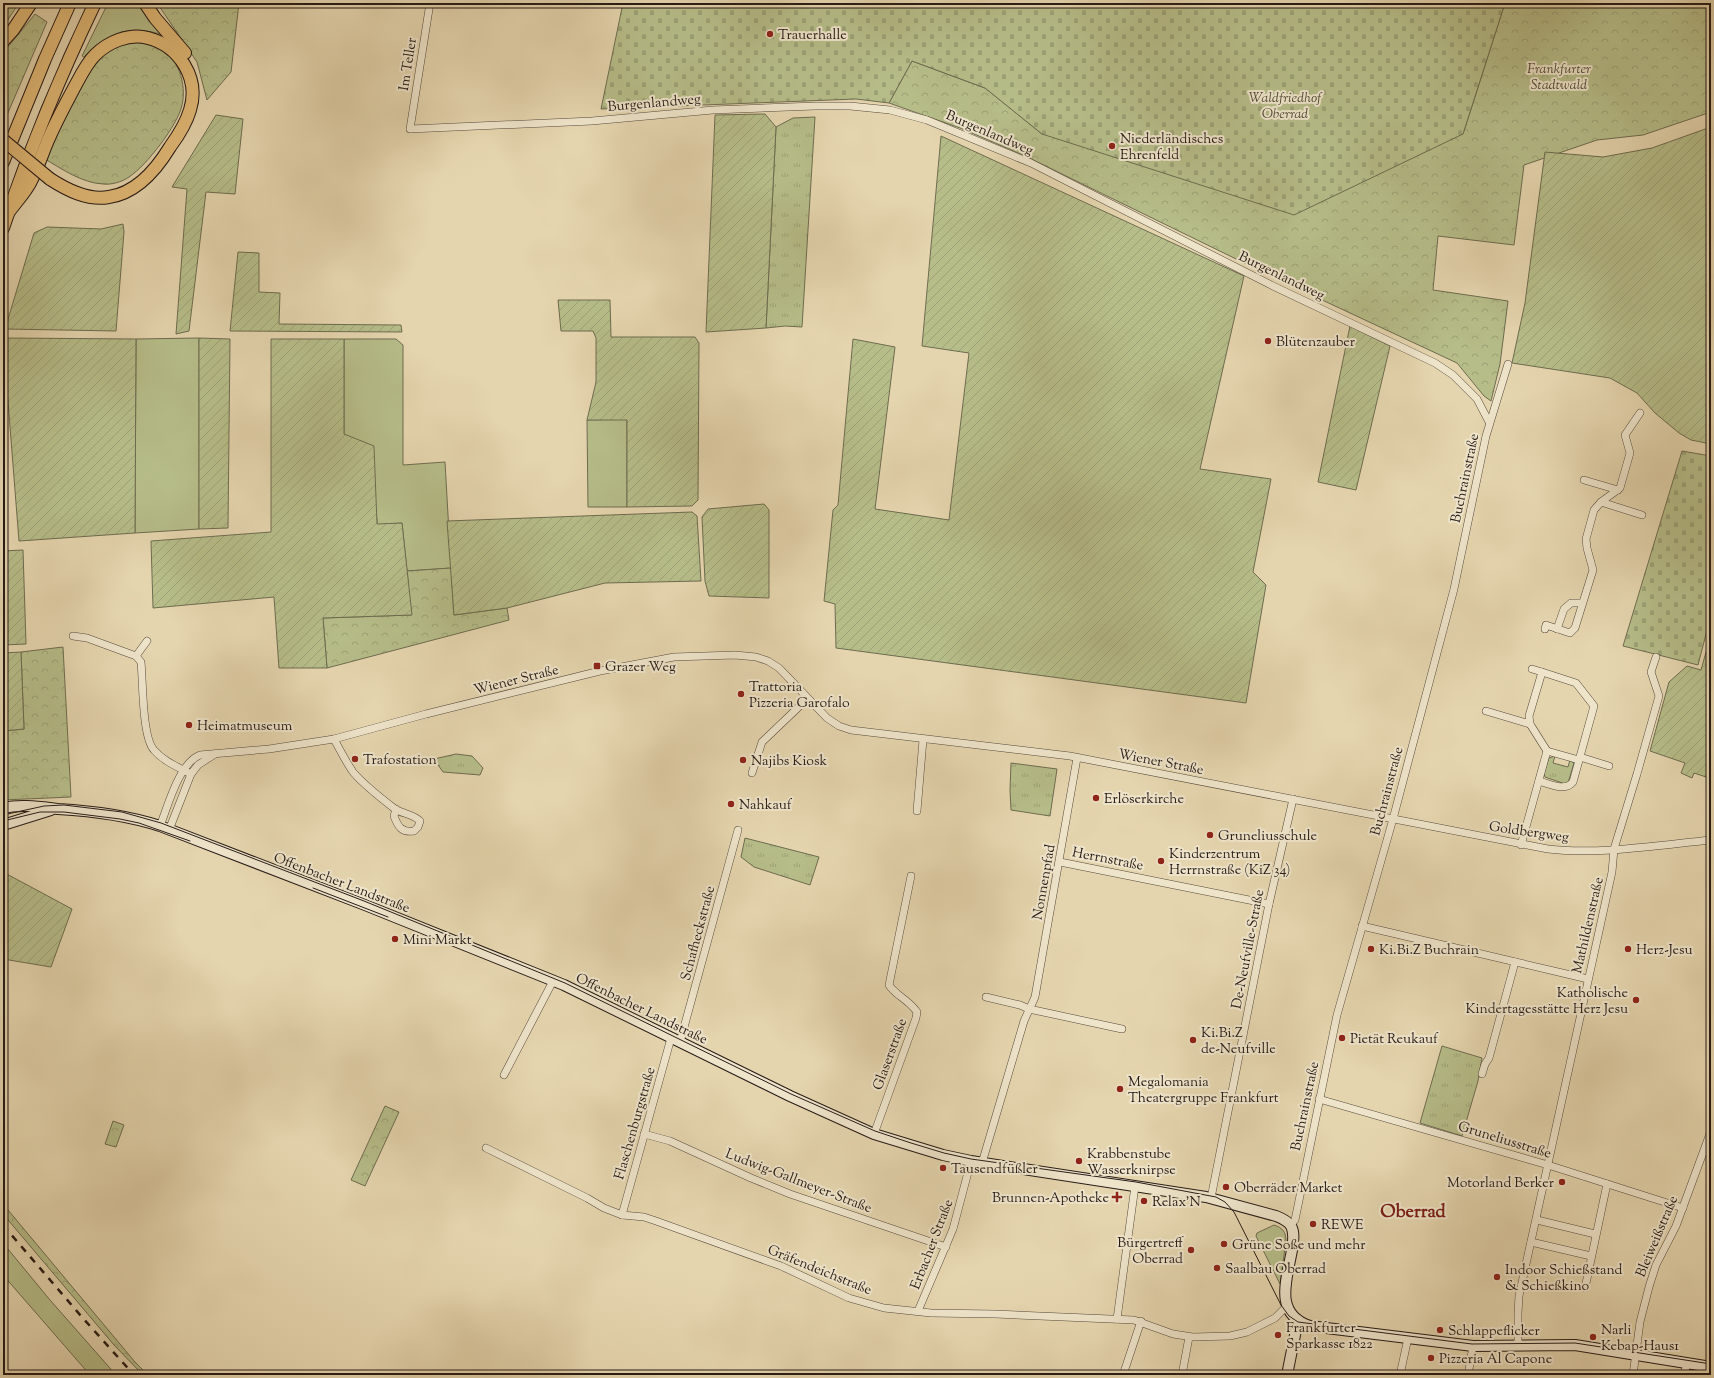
<svg xmlns="http://www.w3.org/2000/svg" width="1714" height="1378" viewBox="0 0 1714 1378" font-family="'Sorts Mill Goudy',serif">
<defs>
<pattern id="forest-crowns" width="20" height="18" patternUnits="userSpaceOnUse"><rect width="20" height="18" fill="#b6bd89"/><path d="M2 6a3 3 0 1 1 6 0M12 15a3 3 0 1 1 6 0" fill="none" stroke="#9ca276"/></pattern>
<pattern id="cemetery-stones" width="16" height="16" patternUnits="userSpaceOnUse"><rect width="16" height="16" fill="#b6bd89"/><path d="M2 7V4a2 2 0 0 1 4 0v3zM10 15v-3a2 2 0 0 1 4 0v3z" fill="#9ca276"/></pattern>
<pattern id="park-tufts" width="24" height="20" patternUnits="userSpaceOnUse"><rect width="24" height="20" fill="#b6bd89"/><path d="M3 7l-1-3M5 7V3M7 7l1-3M15 17l-1-3M17 17v-4M19 17l1-3" fill="none" stroke="#9ca276"/></pattern>
<pattern id="garden-furrows" width="10" height="10" patternUnits="userSpaceOnUse"><rect width="10" height="10" fill="#b6bd89"/><path d="M-1 1l2-2M0 10L10 0M9 11l2-2" fill="none" stroke="#9ca276"/></pattern>
</defs>
<rect width="100%" height="100%" fill="#e5d5ae"/>
<filter id="stains"><feTurbulence type="fractalNoise" baseFrequency=".005" numOctaves="4"/><feColorMatrix values="0 0 0 0 .2 0 0 0 0 .09 0 0 0 0 .02 0 0 0 .5 -.17"/></filter>
<radialGradient id="worn" r=".72"><stop offset=".6" stop-color="#630" stop-opacity="0"/><stop offset="1" stop-color="#630" stop-opacity=".3"/></radialGradient>
<g fill="#b6bd89" stroke="#6e6c50">
<path d="M108,3H141L163,35C130,24 107,32 84,57L82,56Z"/>
<path d="M199,338V529L135,533L136,339Z"/>
<path d="M344,339H396L403,345V465L445,462L451,568L407,571L402,523L377,525V519L344,434Z"/>
<path d="M627,419V507H588L587,420Z"/>
<path d="M1274,1225C1283,1228 1286,1232 1286,1241L1280,1284L1256,1236L1257,1233Z"/>
<path d="M3,1243L50,1300L116,1375H90L3,1275Z"/>
</g>
<g fill="url(#forest-crowns)" stroke="#6e6c50">
<path d="M3,3H19L3,27Z"/>
<path d="M157,3H239L231,72L207,100L197,62Z"/>
<path d="M1505,3H1711V112L1643,135L1597,140L1524,165L1514,245L1438,236L1433,290L1508,301L1500,364L1491,401L1484,396L1457,363L1273,277L1023,155L960,128L889,103L912,61L985,88L1042,134H1463Z"/>
<path d="M35,14L47,22L7,115L3,119V53Z"/>
<path d="M128,41C138,43 148,43 158,47C178,55 187,85 182,105C178,125 146,166 129,177C122,182 111,185 103,184C82,183 62,169 45,159L91,65L114,46Z"/>
<path d="M451,568L454,615L507,608L509,620L327,668L323,618L411,615L407,571Z"/>
<path d="M63,647L71,797L3,800V731L24,729L21,652Z"/>
<path d="M385,1106L399,1112L365,1186L351,1180Z"/>
<path d="M113,1121L124,1125L116,1147L105,1144Z"/>
<path d="M3,1204L135,1362L148,1375H143L114,1345L3,1214Z"/>
</g>
<g fill="url(#cemetery-stones)" stroke="#6e6c50">
<path d="M623,3H1505L1463,134L1294,215L1042,134L985,88L912,61L889,103L856,99L601,109Z"/>
<path d="M1682,451L1711,456V615L1698,665L1623,646Z"/>
</g>
<g fill="url(#park-tufts)" stroke="#6e6c50">
<path d="M815,117L802,327L785,326L766,328L776,127L793,118Z"/>
<path d="M456,754L472,756L483,768L480,775L443,772L434,759Z"/>
<path d="M1555,756L1553,763L1568,767L1570,760L1574,763L1568,783L1565,784L1545,777L1544,773L1549,758Z"/>
<path d="M1011,763L1057,769L1050,816L1011,810L1010,790Z"/>
<path d="M745,838L819,857L810,885L754,867L741,857Z"/>
<path d="M1442,1046L1482,1058L1478,1081L1462,1136L1420,1123Z"/>
</g>
<g fill="url(#garden-furrows)" stroke="#6e6c50">
<path d="M765,114L776,127L766,328L706,332L715,115Z"/>
<path d="M216,115L243,119L235,194L206,192L189,331L176,334L187,189L172,187Z"/>
<path d="M1711,127V444L1691,440L1679,433L1655,413L1637,393L1610,378L1512,363L1525,303L1545,152L1603,157L1652,148Z"/>
<path d="M941,136L1244,276L1200,469L1271,479L1253,572L1266,585L1246,703L836,648L835,604L824,601L833,510L838,505L853,339L895,347L875,509L949,520L969,353L922,346Z"/>
<path d="M123,224L124,232L116,331L5,329L34,233L47,227L101,229Z"/>
<path d="M238,252L259,253V292L280,293L279,324L401,325L402,332L230,331Z"/>
<path d="M558,300H610L611,337H695L699,343L698,500L692,506L627,507V420H587L596,382V338L593,331H561Z"/>
<path d="M1350,326L1390,346L1356,490L1318,482Z"/>
<path d="M3,338L136,339L135,533L19,541Z"/>
<path d="M199,338L230,339L228,528L199,529Z"/>
<path d="M271,339H344V434L374,446L377,524L402,523L412,615L323,618L327,668H279L274,597L153,608L151,541L271,532Z"/>
<path d="M764,504L769,510V598L709,596L705,581L702,517L708,509Z"/>
<path d="M692,512L697,516L701,581L605,583L507,608L454,615L447,521Z"/>
<path d="M23,550L26,644L3,645V551Z"/>
<path d="M1711,634V764L1706,777L1694,773L1692,778L1681,773L1685,763L1650,751L1669,682L1687,666L1701,670Z"/>
<path d="M21,652L24,729L3,731V653Z"/>
<path d="M3,872L72,909L51,967L3,959Z"/>
</g>
<g fill="none" stroke-linecap="round" stroke-linejoin="round">
<defs>
<g id="street">
<path d="M430,3L410,129L592,121L713,110L815,106H850L890,110L927,120L1031,163L1271,285L1435,363L1453,375L1477,399L1489,422"/>
<path d="M1584,480L1618,490"/>
<path d="M1601,502L1642,515"/>
<path d="M1545,629L1546,625L1570,633L1575,628L1593,570L1587,548L1586,539L1594,510L1601,502L1620,488L1630,453L1625,435L1640,413"/>
<path d="M1557,629L1564,609L1571,603H1582"/>
<path d="M73,636L87,638L136,656L141,662C143,681 142,737 154,750C163,761 178,767 191,774"/>
<path d="M136,656L147,641"/>
<path d="M1486,711L1530,724L1547,751L1579,760"/>
<path d="M1530,724L1529,716L1542,672L1532,669"/>
<path d="M334,739C340,750 346,762 353,772C363,784 382,799 395,809C403,814 413,814 420,821L418,827L414,831C402,833 398,827 394,816L396,809"/>
<path d="M1580,757L1609,766"/>
<path d="M752,773L762,742L807,699"/>
<path d="M1539,781C1550,784 1565,792 1573,782L1594,706L1576,683L1542,672"/>
<path d="M917,811L923,740"/>
<path d="M160,826C168,806 179,763 200,755L269,749L334,739L426,714L600,671L674,657L735,655L756,657L768,661L779,668L827,718L839,726L851,730L1070,756L1548,849C1598,855 1660,845 1711,840"/>
<path d="M169,830L191,774L198,765L215,754"/>
<path d="M1521,845L1547,751"/>
<path d="M1060,862L1269,904"/>
<path d="M1362,926L1588,979"/>
<path d="M986,997L1020,1005L1029,1009L1122,1029"/>
<path d="M680,1042L738,830"/>
<path d="M1482,1074L1485,1064L1489,1058L1515,962"/>
<path d="M504,1075L553,981"/>
<path d="M1319,1099L1548,1165L1683,1208"/>
<path d="M644,1134L670,1141L751,1178L790,1194L946,1247"/>
<path d="M874,1134L916,1018L917,1012C908,999 896,996 889,985L911,876"/>
<path d="M486,1148L587,1198L604,1208L622,1215L644,1217L656,1221L781,1266L849,1298L884,1308L931,1313L995,1314L1134,1320L1173,1334L1193,1337L1230,1336L1247,1332L1275,1318L1287,1306"/>
<path d="M982,1163L1024,1021L1035,997L1077,758"/>
<path d="M1211,1198L1269,904L1293,799"/>
<path d="M622,1215L671,1038"/>
<path d="M1537,1220L1595,1234"/>
<path d="M1290,1225L1295,1220L1337,1015L1393,819L1454,589L1486,436L1508,364"/>
<path d="M1531,1242L1591,1256"/>
<path d="M1585,1288L1607,1184"/>
<path d="M918,1311L953,1229L971,1161"/>
<path d="M1117,1319L1135,1186"/>
<path d="M1518,1345V1313L1519,1296L1612,872L1614,849L1637,774L1659,696L1651,672L1656,657"/>
<path d="M1123,1375L1141,1321"/>
<path d="M1182,1375L1189,1337"/>
<path d="M1400,1375L1408,1338"/>
<path d="M1468,1375L1473,1346"/>
<path d="M1633,1375L1640,1322L1649,1287L1656,1265L1676,1226L1711,1131"/>
<path d="M1684,1375L1687,1363"/>
</g>
<g id="secondary">
<path d="M3,808C21,804 40,807 58,809C93,811 126,815 160,826L365,905L564,985L790,1096L874,1134L943,1155L971,1161L1206,1197L1276,1216C1281,1218 1287,1220 1291,1226C1295,1233 1293,1242 1292,1250C1287,1279 1273,1314 1310,1326L1473,1346L1575,1345L1711,1367"/>
<path d="M3,825L51,810"/>
<path d="M1287,1375L1298,1320"/>
</g>
<g id="highway">
<path d="M145,3L155,18L185,53"/>
<path d="M3,41L13,30L31,3"/>
<path d="M3,162L45,59L70,3"/>
<path d="M8,213C15,203 25,193 31,181C37,170 41,157 46,145C54,125 64,107 74,88C80,77 86,64 95,55C108,42 129,33 148,38C179,46 200,78 190,110C186,124 178,136 170,147C156,170 137,193 109,197C88,201 67,190 50,179"/>
<path d="M3,228C29,151 60,76 95,3"/>
</g>
</defs>
<use href="#street" stroke="#564a3c" stroke-width="8"/>
<use href="#secondary" stroke="#271b16" stroke-width="12"/>
<use href="#highway" stroke="#271b16" stroke-width="14"/>
<use href="#street" stroke="#eee4ca" stroke-width="7"/>
<use href="#secondary" stroke="#eee4ca" stroke-width="10"/>
<use href="#highway" stroke="#e2ba77" stroke-width="12"/>
<g stroke="#271b16" stroke-width="1">
<path d="M3,815L44,806L64,805L122,812L161,823L364,901L565,983L791,1094L875,1131L911,1143L944,1153L971,1159L1136,1182L1216,1197L1225,1202L1234,1212L1281,1305L1289,1316L1298,1322L1472,1344L1575,1343L1711,1364"/>
<path d="M3,821L40,812H64L120,819L139,823L190,841"/>
<path d="M313,888L388,917"/>
</g>
<path stroke="#271b16" stroke-width="2.5" stroke-dasharray="7 7" stroke-linecap="butt" d="M3,1225L81,1316L134,1375"/>
<defs>
<path id="highway-bridge" d="M3,140L50,179"/>
</defs>
<use href="#highway-bridge" stroke="#271b16" stroke-width="14" stroke-linecap="butt"/>
<use href="#highway-bridge" stroke="#e2ba77" stroke-width="12"/>
</g>
<g fill="#8f2418" stroke="#eee4ca" stroke-width="1.5">
<circle cx="770" cy="34" r="4"/>
<circle cx="1112" cy="146" r="4"/>
<circle cx="1268" cy="341" r="4"/>
<rect x="593" y="662" width="8" height="8" rx="2"/>
<circle cx="741" cy="694" r="4"/>
<circle cx="189" cy="725" r="4"/>
<circle cx="355" cy="759" r="4"/>
<circle cx="743" cy="760" r="4"/>
<circle cx="1096" cy="798" r="4"/>
<circle cx="731" cy="804" r="4"/>
<circle cx="1210" cy="835" r="4"/>
<circle cx="1161" cy="861" r="4"/>
<circle cx="395" cy="939" r="4"/>
<circle cx="1371" cy="949" r="4"/>
<circle cx="1628" cy="949" r="4"/>
<circle cx="1636" cy="1000" r="4"/>
<circle cx="1342" cy="1038" r="4"/>
<circle cx="1193" cy="1040" r="4"/>
<circle cx="1120" cy="1089" r="4"/>
<circle cx="1079" cy="1161" r="4"/>
<circle cx="943" cy="1168" r="4"/>
<circle cx="1562" cy="1182" r="4"/>
<circle cx="1226" cy="1187" r="4"/>
<path d="M1115 1191h4v4h4v4h-4v4h-4v-4h-4v-4h4z"/>
<circle cx="1144" cy="1201" r="4"/>
<circle cx="1313" cy="1224" r="4"/>
<circle cx="1224" cy="1244" r="4"/>
<circle cx="1191" cy="1250" r="4"/>
<circle cx="1217" cy="1268" r="4"/>
<circle cx="1497" cy="1277" r="4"/>
<circle cx="1440" cy="1330" r="4"/>
<circle cx="1278" cy="1335" r="4"/>
<circle cx="1593" cy="1337" r="4"/>
<circle cx="1431" cy="1358" r="4"/>
</g>
<g text-anchor="middle" stroke-width="4" stroke-linejoin="round" paint-order="stroke">
<g font-size="14" fill="#271b16" stroke="#eee4ca" text-anchor="start">
<text x="778" y="39">Trauerhalle</text>
<text x="1120" y="143">Niederländisches<tspan x="1120" dy="16">Ehrenfeld</tspan></text>
<text x="1276" y="346">Blütenzauber</text>
<text x="605" y="671">Grazer Weg</text>
<text x="749" y="691">Trattoria<tspan x="749" dy="16">Pizzeria Garofalo</tspan></text>
<text x="197" y="730">Heimatmuseum</text>
<text x="363" y="764">Trafostation</text>
<text x="751" y="765">Najibs Kiosk</text>
<text x="1104" y="803">Erlöserkirche</text>
<text x="739" y="809">Nahkauf</text>
<text x="1218" y="840">Gruneliusschule</text>
<text x="1169" y="858">Kinderzentrum<tspan x="1169" dy="16">Herrnstraße (KiZ 34)</tspan></text>
<text x="403" y="944">Mini Markt</text>
<text x="1379" y="954">Ki.Bi.Z Buchrain</text>
<text x="1636" y="954">Herz-Jesu</text>
<text x="1628" y="997" text-anchor="end">Katholische<tspan x="1628" dy="16">Kindertagesstätte Herz Jesu</tspan></text>
<text x="1201" y="1037">Ki.Bi.Z<tspan x="1201" dy="16">de-Neufville</tspan></text>
<text x="1350" y="1043">Pietät Reukauf</text>
<text x="1128" y="1086">Megalomania<tspan x="1128" dy="16">Theatergruppe Frankfurt</tspan></text>
<text x="1087" y="1158">Krabbenstube<tspan x="1087" dy="16">Wasserknirpse</tspan></text>
<text x="951" y="1173">Tausendfüßler</text>
<text x="1554" y="1187" text-anchor="end">Motorland Berker</text>
<text x="1234" y="1192">Oberräder Market</text>
<text x="1109" y="1202" text-anchor="end">Brunnen-Apotheke</text>
<text x="1152" y="1206">Relax'N</text>
<text x="1321" y="1229">REWE</text>
<text x="1183" y="1247" text-anchor="end">Bürgertreff<tspan x="1183" dy="16">Oberrad</tspan></text>
<text x="1232" y="1249">Grüne Soße und mehr</text>
<text x="1225" y="1273">Saalbau Oberrad</text>
<text x="1505" y="1274">Indoor Schießstand<tspan x="1505" dy="16">&amp; Schießkino</tspan></text>
<text x="1286" y="1332">Frankfurter<tspan x="1286" dy="16">Sparkasse 1822</tspan></text>
<text x="1601" y="1334">Narli<tspan x="1601" dy="16">Kebap-Haus1</tspan></text>
<text x="1448" y="1335">Schlappeflicker</text>
<text x="1439" y="1363">Pizzeria Al Capone</text>
</g>
<g font-size="14" fill="#271b16" stroke="#eee4ca">
<text transform="translate(407 64) rotate(-81)" y="5">Im Teller</text>
<text transform="translate(654 102) rotate(-5)" y="5">Burgenlandweg</text>
<text transform="translate(990 132) rotate(23)" y="5">Burgenlandweg</text>
<text transform="translate(1282 275) rotate(26)" y="5">Burgenlandweg</text>
<text transform="translate(1464 478) rotate(-78)" y="5">Buchrainstraße</text>
<text transform="translate(516 679) rotate(-14)" y="5">Wiener Straße</text>
<text transform="translate(1161 761) rotate(11)" y="5">Wiener Straße</text>
<text transform="translate(1386 791) rotate(-75)" y="5">Buchrainstraße</text>
<text transform="translate(1529 831) rotate(8)" y="5">Goldbergweg</text>
<text transform="translate(1108 858) rotate(11)" y="5">Herrnstraße</text>
<text transform="translate(342 882) rotate(21)" y="5">Offenbacher Landstraße</text>
<text transform="translate(1043 882) rotate(-80)" y="5">Nonnenpfad</text>
<text transform="translate(1587 925) rotate(-77)" y="5">Mathildenstraße</text>
<text transform="translate(697 933) rotate(-75)" y="5">Schafheckstraße</text>
<text transform="translate(1247 949) rotate(-79)" y="5">De-Neufville-Straße</text>
<text transform="translate(642 1008) rotate(26)" y="5">Offenbacher Landstraße</text>
<text transform="translate(889 1054) rotate(-70)" y="5">Glaserstraße</text>
<text transform="translate(1304 1106) rotate(-78)" y="5">Buchrainstraße</text>
<text transform="translate(634 1123) rotate(-74)" y="5">Flaschenburgstraße</text>
<text transform="translate(1505 1139) rotate(17)" y="5">Gruneliusstraße</text>
<text transform="translate(799 1180) rotate(21)" y="5">Ludwig-Gallmeyer-Straße</text>
<text transform="translate(1656 1236) rotate(-67)" y="5">Bleiweißstraße</text>
<text transform="translate(931 1244) rotate(-69)" y="5">Erbacher Straße</text>
<text transform="translate(820 1269) rotate(22)" y="5">Gräfendeichstraße</text>
</g>
<g font-size="14" font-style="italic" fill="#524c38" stroke="#eee4ca">
<text x="1559" y="73">Frankfurter<tspan x="1559" dy="16">Stadtwald</tspan></text>
<text x="1285" y="102">Waldfriedhof<tspan x="1285" dy="16">Oberrad</tspan></text>
</g>
<g font-size="18" font-weight="bold" fill="#7a1f14" stroke="#eee4ca">
<text x="1413" y="1217">Oberrad</text>
</g>
</g>
<rect width="1714" height="1378" fill="none" stroke="#e5d5ae" stroke-width="16"/>
<rect x="4" y="4" width="1706" height="1370" fill="none" stroke="#271b16" stroke-width="2"/>
<rect x="8" y="8" width="1698" height="1362" fill="none" stroke="#271b16"/>
<rect width="100%" height="100%" filter="url(#stains)"/>
<rect width="100%" height="100%" fill="url(#worn)"/>
</svg>
